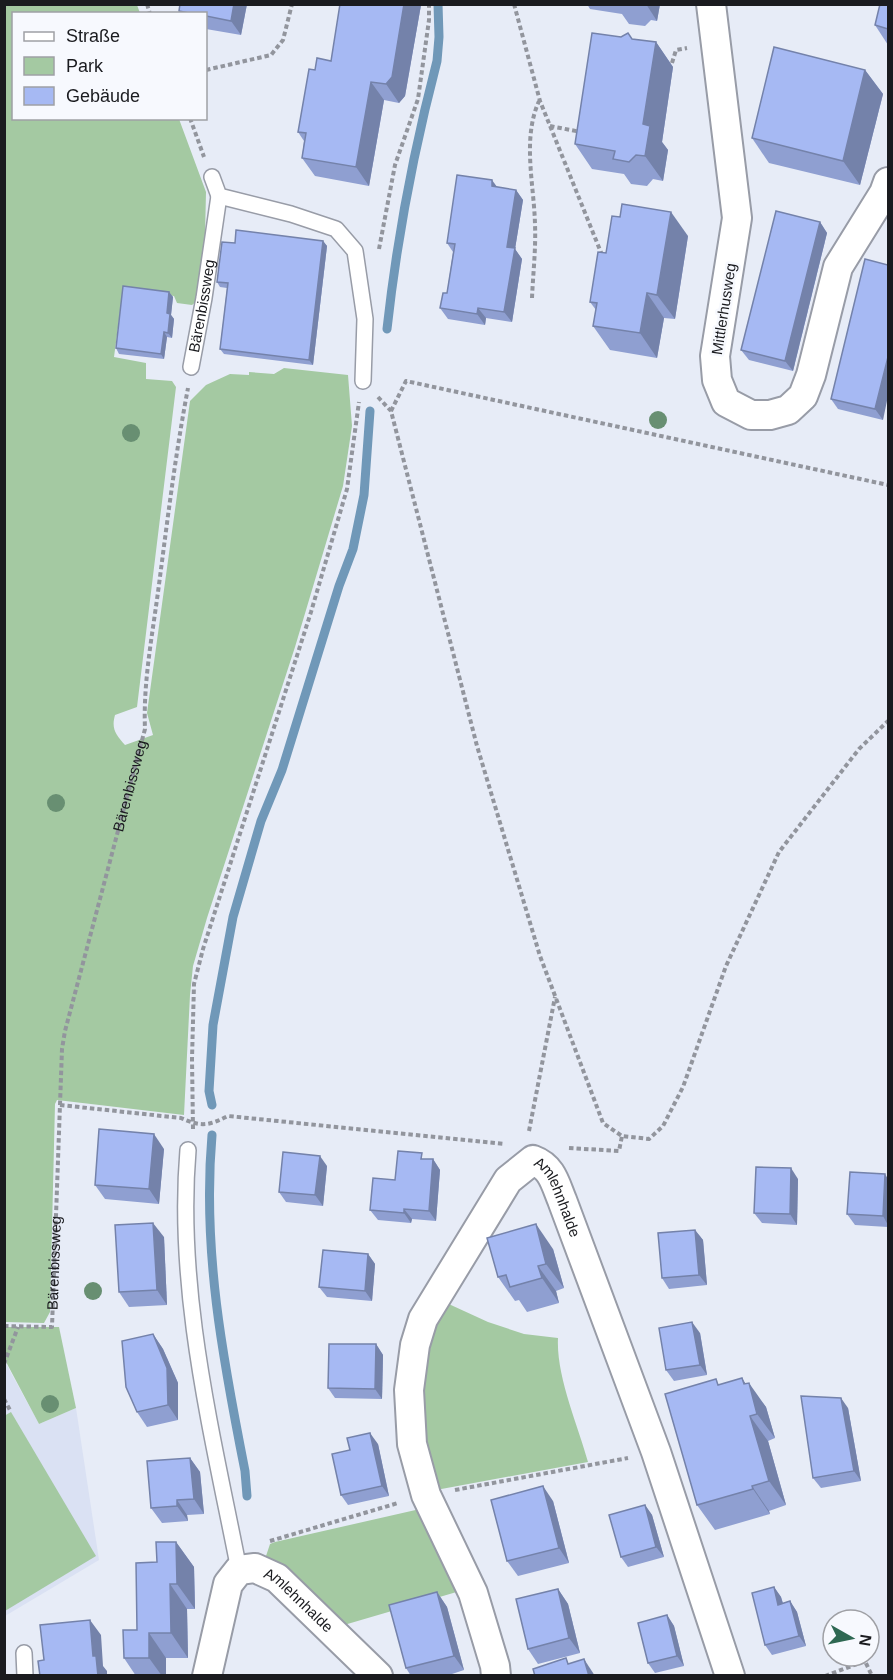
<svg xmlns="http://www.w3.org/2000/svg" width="893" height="1680" viewBox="0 0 893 1680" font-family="Helvetica,sans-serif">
<rect width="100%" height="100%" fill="#e7ecf7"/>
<path fill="#dae1f3" d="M4,1360L39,1424L76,1408L99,1560L5,1616Z"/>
<g fill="#a4c9a2">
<path d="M5,5H137L140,13L14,14V118L179,119L206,192L205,236L197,301L192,305L177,303L174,296L123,290L114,357L146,363V379L172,381L176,387L137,707L115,715C111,729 116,735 125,745L153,735L147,713L190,401L206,385L230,374L249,375V372L274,374L284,368L348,375L352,426L343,486L295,647L207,918L193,966L190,995L184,1115L57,1100L55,1104L50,1312L44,1323L5,1322Z"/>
<path d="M440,1300L488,1322L524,1334L558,1338C556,1376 578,1425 588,1462L436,1490L427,1464L421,1366Z"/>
<path d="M5,1327H59L76,1408L39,1424L5,1360Z"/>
<path d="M11,1412L96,1556L5,1611L4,1416Z"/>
<path d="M420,1509L460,1591L344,1625L289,1571L266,1556L270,1544L275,1542Z"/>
</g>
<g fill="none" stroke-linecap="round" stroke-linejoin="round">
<g stroke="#7098b8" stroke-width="9">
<path d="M387,329C397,238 414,149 437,61L439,37L438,4"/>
<path d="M212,1105L209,1091L213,1025L233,917L261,821L282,770L339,586L353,549L364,495L370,411"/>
<path d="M212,1135C202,1249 223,1360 245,1471L247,1496"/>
</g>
<defs>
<g id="service">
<path d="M212,177L219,196L291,214L336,229L355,251L365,319L363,381"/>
<path id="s2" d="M191,367L204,298L219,196"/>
<path d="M188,1150C176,1291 212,1432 239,1570"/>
<path d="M24,1653L25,1676"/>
</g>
<g id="minor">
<path d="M711,4L737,218L715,356L717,380L726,402L751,415H770L788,410L803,396L811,375L838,267L884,193L888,182"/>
<path id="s3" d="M207,1676L228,1584L239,1570L255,1568L277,1578L378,1676"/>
<path id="s4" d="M496,1676L495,1666L473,1593L426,1495L412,1444L409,1390L415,1345L423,1319L508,1180L533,1160C552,1167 555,1183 562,1200L656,1452L730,1676"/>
</g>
</defs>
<use href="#service" stroke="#989ca7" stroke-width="18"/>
<use href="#minor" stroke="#989ca7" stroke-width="32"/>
<g stroke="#92959d" stroke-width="4" stroke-dasharray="4.5 3" stroke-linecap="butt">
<path d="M147,4L150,14"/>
<path d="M514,4L540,101L602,255"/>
<path d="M672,63L676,50L687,48"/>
<path d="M206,70L271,55L283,40L292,4"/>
<path d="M190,118L204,157"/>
<path d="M550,126L581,132"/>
<path d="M379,249L395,165L418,99L429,20V4"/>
<path d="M532,298C533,274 536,249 535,224C534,184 522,139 539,101"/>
<path d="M378,397L391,411L477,746L540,956L603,1123L622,1136L649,1139L663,1126L683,1087L726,966L779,852L859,749L888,721"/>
<path d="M391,411L406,381L888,485"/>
<path d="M60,1105L181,1118C201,1127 208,1126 228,1116L505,1144"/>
<path d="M193,1129L192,1059L194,984L203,949L311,612L347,489L359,402"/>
<path d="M529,1131L555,997"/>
<path d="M569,1148L619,1151L622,1136"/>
<path id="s1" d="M4,1326L52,1327L62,1049L65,1031L145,729C143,684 152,637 158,592C167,524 175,456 188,388"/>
<path d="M4,1364L18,1327"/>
<path d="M4,1399L11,1412"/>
<path d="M455,1490L628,1458"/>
<path d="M270,1541L398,1503"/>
<path d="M825,1676L865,1661L872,1676"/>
</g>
<use href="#service" stroke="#fff" stroke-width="15"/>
<use href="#minor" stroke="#fff" stroke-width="28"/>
</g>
<g fill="#688f72">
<circle cx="658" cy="420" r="9"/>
<circle cx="131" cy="433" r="9"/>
<circle cx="56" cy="803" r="9"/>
<circle cx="93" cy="1291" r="9"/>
<circle cx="50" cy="1404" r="9"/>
</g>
<g fill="#8f9fd1">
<path d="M180,4H247L241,35L206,29V14H181L179,11Z"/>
<path d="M587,4H660L657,21L651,20L645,26L629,24L622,14L590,9Z"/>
<path d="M888,4V45L875,25Z"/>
<path d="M421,5L405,96L399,103L384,100L369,186L315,176L302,158L304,141L298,132L315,70Z"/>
<path d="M632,39L656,42L673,67L662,142L668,150L663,181L653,179L647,186L631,184L624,174L592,169L575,144Z"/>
<path d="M865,70L883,94L860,185L769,163L752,138Z"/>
<path d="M497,187L516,190L523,200L515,249L522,259L512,322L486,318L485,325L448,319L440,308L447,293L453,252L447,243Z"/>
<path d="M820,222L827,233L793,371L749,360L741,350Z"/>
<path d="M688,236L675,319L664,318L657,358L610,350L593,326L596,310L590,302L606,253Z"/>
<path d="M323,241L327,246L313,365L224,354L220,349L227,288L220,287L217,282L235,243Z"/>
<path d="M888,265L883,420L838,409L831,399Z"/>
<path d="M169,292L173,297L171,315L174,319L172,338L167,337L164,359L119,354L116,348Z"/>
<path d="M164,1149L159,1204L105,1199L95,1185Z"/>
<path d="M426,1159H433L440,1170L436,1221L412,1219L411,1223L378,1220L370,1210L395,1180Z"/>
<path d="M327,1166L323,1206L286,1202L279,1192Z"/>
<path d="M798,1179L797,1225L762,1223L754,1213Z"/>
<path d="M888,1179V1227L855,1225L847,1214Z"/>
<path d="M695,1230L703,1240L707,1285L669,1289L662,1278Z"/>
<path d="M164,1237L167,1305L129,1307L119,1292Z"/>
<path d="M553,1249L564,1288L556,1291L559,1303L527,1312L519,1300L515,1301L498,1277Z"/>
<path d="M368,1254L375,1264L372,1301L327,1297L319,1287Z"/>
<path d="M700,1333L707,1375L674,1381L666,1370Z"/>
<path d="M153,1334L163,1349L178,1383V1420L147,1427L137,1412Z"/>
<path d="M376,1344L383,1355L382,1399L335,1398L328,1388Z"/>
<path d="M720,1384H746L766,1407L775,1438L768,1441L786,1505L769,1511L770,1514L715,1530L697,1505Z"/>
<path d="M848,1408L861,1481L821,1488L813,1478Z"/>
<path d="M378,1444L389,1496L348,1505L341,1495Z"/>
<path d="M190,1458L200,1472L204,1514L187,1515L188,1521L162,1523L151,1508Z"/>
<path d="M553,1501L569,1563L518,1576L507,1561Z"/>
<path d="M645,1505L652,1515L664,1557L628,1567L621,1557Z"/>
<path d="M176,1542L194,1567L195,1609H187L188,1658H166V1676H136L124,1658L137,1630L157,1562Z"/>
<path d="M774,1587L781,1597L783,1603L790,1601L797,1612L806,1646L772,1655L765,1645Z"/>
<path d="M558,1589L568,1604L580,1653L538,1664L528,1649Z"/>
<path d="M437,1592L447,1607L464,1670L446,1676H411L406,1668Z"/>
<path d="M667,1615L674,1626L684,1666L655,1673L648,1663Z"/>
</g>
<g fill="#7482aa">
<path d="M234,4H247L241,35L231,21Z"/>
<path d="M404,4L421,5L405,96L399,103L386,84Z"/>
<path d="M646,4H660L657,21Z"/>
<path d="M656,42L673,67L662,142L668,150L663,181L645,156L643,124Z"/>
<path d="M865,70L883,94L860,185L843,161Z"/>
<path d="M371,82L384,100L369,186L356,167Z"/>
<path d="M492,180L500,191L492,186Z"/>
<path d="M516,190L523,200L515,249L522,259L512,322L504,312L507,247Z"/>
<path d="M671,212L688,236L675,319L657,295Z"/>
<path d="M820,222L827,233L793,371L785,361Z"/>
<path d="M323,241L327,246L313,365L309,360Z"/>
<path d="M169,292L173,297L171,315L174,319L172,338L168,333L167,313Z"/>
<path d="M647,293L664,318L657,358L640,333Z"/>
<path d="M478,308L486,318L485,325L477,314Z"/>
<path d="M164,332L167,337L164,359L161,354Z"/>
<path d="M888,357V396L883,420L875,409Z"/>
<path d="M154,1134L164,1149L159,1204L149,1189Z"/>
<path d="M320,1156L327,1166L323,1206L315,1195Z"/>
<path d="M433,1159L440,1170L436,1221L429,1211Z"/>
<path d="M791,1168L798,1179L797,1225L790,1214Z"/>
<path d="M885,1174L888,1179V1225L883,1216Z"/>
<path d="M404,1209L412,1219L411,1223L404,1213Z"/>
<path d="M153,1223L164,1237L167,1305L157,1290Z"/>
<path d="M536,1224L553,1249L564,1288L546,1264Z"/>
<path d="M695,1230L703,1240L707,1285L699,1275Z"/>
<path d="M368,1254L375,1264L372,1301L365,1291Z"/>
<path d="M538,1266L556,1291L559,1303L542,1278Z"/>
<path d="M692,1322L700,1333L707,1375L700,1365Z"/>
<path d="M153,1334L163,1349L178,1383V1420L168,1405Z"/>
<path d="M376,1344L383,1355L382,1399L375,1389Z"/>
<path d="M742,1378L751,1392L749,1383L766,1407L775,1438L757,1414L744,1384Z"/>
<path d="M841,1398L848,1408L861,1481L854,1471Z"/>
<path d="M750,1416L768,1441L786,1505L769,1481Z"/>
<path d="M370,1433L378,1444L389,1496L382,1486Z"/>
<path d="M190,1458L200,1472L204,1514L194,1499Z"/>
<path d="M543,1486L553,1501L569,1563L559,1548Z"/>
<path d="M752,1486L769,1511L770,1514L753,1489Z"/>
<path d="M177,1500L187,1515L188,1521L177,1506Z"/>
<path d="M645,1505L652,1515L664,1557L656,1547Z"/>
<path d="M176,1542L194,1567L195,1609L177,1584Z"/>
<path d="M170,1584L187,1609L188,1658L171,1633Z"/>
<path d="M774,1587L781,1597L786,1615L778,1605Z"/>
<path d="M558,1589L568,1604L580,1653L569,1638Z"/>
<path d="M437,1592L447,1607L464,1670L454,1656Z"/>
<path d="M790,1601L797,1612L806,1646L799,1636Z"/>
<path d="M667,1615L674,1626L684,1666L677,1656Z"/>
<path d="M90,1620L101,1635L103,1666L107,1671V1676H98L93,1656Z"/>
<path d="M149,1633L166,1658V1676H162L149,1658Z"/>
<path d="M584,1659L595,1676H589Z"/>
</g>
<g fill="#a6b9f3" stroke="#7482aa" stroke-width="1.5">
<path d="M180,4H234L231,21L206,16V14H194L179,11Z"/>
<path d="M340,4H404L392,77L386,84L371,82L356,167L302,158L306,133L298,132L309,69L315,70L317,58L331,61Z"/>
<path d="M880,4H888V29L875,25Z"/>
<path d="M592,33L621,37L628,33L632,39L656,42L643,124L650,126L645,156L636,155L629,162L613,159L615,151L575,144Z"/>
<path d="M774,47L865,70L843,161L752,138Z"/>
<path d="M457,175L492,180V186L516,190L507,247L515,248L504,312L478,308L477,314L440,308L443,293H447L455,244L447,243Z"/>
<path d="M622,204L671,212L657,295L647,293L640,333L593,326L597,303L590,302L598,252L606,253L612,216L620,217Z"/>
<path d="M776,211L820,222L785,361L741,350Z"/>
<path d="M236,230L323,241L309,360L220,349L228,283L217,282L222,242L235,243Z"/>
<path d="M865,259L888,265V357L875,409L831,399Z"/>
<path d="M123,286L169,292L167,313L170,314L168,333L164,332L161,354L116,348Z"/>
<path d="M99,1129L154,1134L149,1189L95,1185Z"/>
<path d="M398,1151L422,1153L421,1159H433L429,1211L404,1209V1213L370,1210L373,1178L395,1180Z"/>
<path d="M283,1152L320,1156L315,1195L279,1192Z"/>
<path d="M756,1167L791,1168L790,1214L754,1213Z"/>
<path d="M850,1172L885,1174L883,1216L847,1214Z"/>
<path d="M153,1223L157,1290L119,1292L115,1225Z"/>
<path d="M536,1224L546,1264L538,1266L542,1278L510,1287L506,1275L498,1277L487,1238Z"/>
<path d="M695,1230L699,1275L662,1278L658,1233Z"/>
<path d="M323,1250L368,1254L365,1291L319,1287Z"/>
<path d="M692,1322L700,1365L666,1370L659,1328Z"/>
<path d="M153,1334L167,1368L168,1405L137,1412L126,1387L122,1341Z"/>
<path d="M329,1344H376L375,1389L328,1388Z"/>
<path d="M742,1378L744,1384L749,1383L757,1414L750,1416L769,1481L752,1486L753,1489L697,1505L665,1394L716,1379L718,1385Z"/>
<path d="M801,1396L841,1398L854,1471L813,1478Z"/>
<path d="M370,1433L382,1486L341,1495L332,1454L350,1450L347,1438Z"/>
<path d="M190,1458L194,1499L177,1500V1506L151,1508L147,1461Z"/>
<path d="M543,1486L559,1548L507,1561L491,1500Z"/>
<path d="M645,1505L656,1547L621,1557L609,1515Z"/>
<path d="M156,1542H176L177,1584H170L171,1633H149V1658H124L123,1630H137L136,1563L157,1562Z"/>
<path d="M774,1587L778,1605L790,1601L799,1636L765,1645L752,1593Z"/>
<path d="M558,1589L569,1638L528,1649L516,1599Z"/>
<path d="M437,1592L454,1656L406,1668L389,1605Z"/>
<path d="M667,1615L677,1656L648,1663L638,1623Z"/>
<path d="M90,1620L93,1656H96L98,1676H40L38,1661L44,1660L40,1625Z"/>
<path d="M566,1658L568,1664L584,1659L589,1676H535L533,1669Z"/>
</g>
<g text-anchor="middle" stroke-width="5" stroke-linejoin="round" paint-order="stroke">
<g font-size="15" fill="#1a1b1f" stroke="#f7f9fe">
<text dy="5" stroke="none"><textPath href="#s2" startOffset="62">Bärenbissweg</textPath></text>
<text transform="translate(724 309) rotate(-81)" y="5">Mittlerhusweg</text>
<text dy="5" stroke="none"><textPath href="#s1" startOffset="598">Bärenbissweg</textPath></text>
<text dy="5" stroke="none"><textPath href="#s4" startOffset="616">Amlehnhalde</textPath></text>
<text dy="5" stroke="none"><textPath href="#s1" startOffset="112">Bärenbissweg</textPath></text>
<text dy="5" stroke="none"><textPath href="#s3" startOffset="183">Amlehnhalde</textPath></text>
</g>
</g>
<rect width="893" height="1680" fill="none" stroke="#1a1b1f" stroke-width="12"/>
<rect x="12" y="12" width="195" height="108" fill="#f7f9fe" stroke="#9fa0a5" stroke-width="1.5"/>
<rect x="24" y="32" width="30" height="9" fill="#ffffff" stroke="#9fa0a5" stroke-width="1.5"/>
<text x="66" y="42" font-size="18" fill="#1a1b1f">Straße</text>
<rect x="24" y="57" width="30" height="18" fill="#a4c9a2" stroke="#9fa0a5" stroke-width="1.5"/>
<text x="66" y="72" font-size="18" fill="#1a1b1f">Park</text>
<rect x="24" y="87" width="30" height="18" fill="#a6b9f3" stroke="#9fa0a5" stroke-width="1.5"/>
<text x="66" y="102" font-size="18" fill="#1a1b1f">Gebäude</text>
<g transform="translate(851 1638) rotate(99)"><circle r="28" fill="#f7f9fe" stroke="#9fa0a5" stroke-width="1.5"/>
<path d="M0-4.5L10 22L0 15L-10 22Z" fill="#2e6852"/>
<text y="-9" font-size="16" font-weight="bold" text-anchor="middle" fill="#1a1b1f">N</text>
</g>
</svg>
